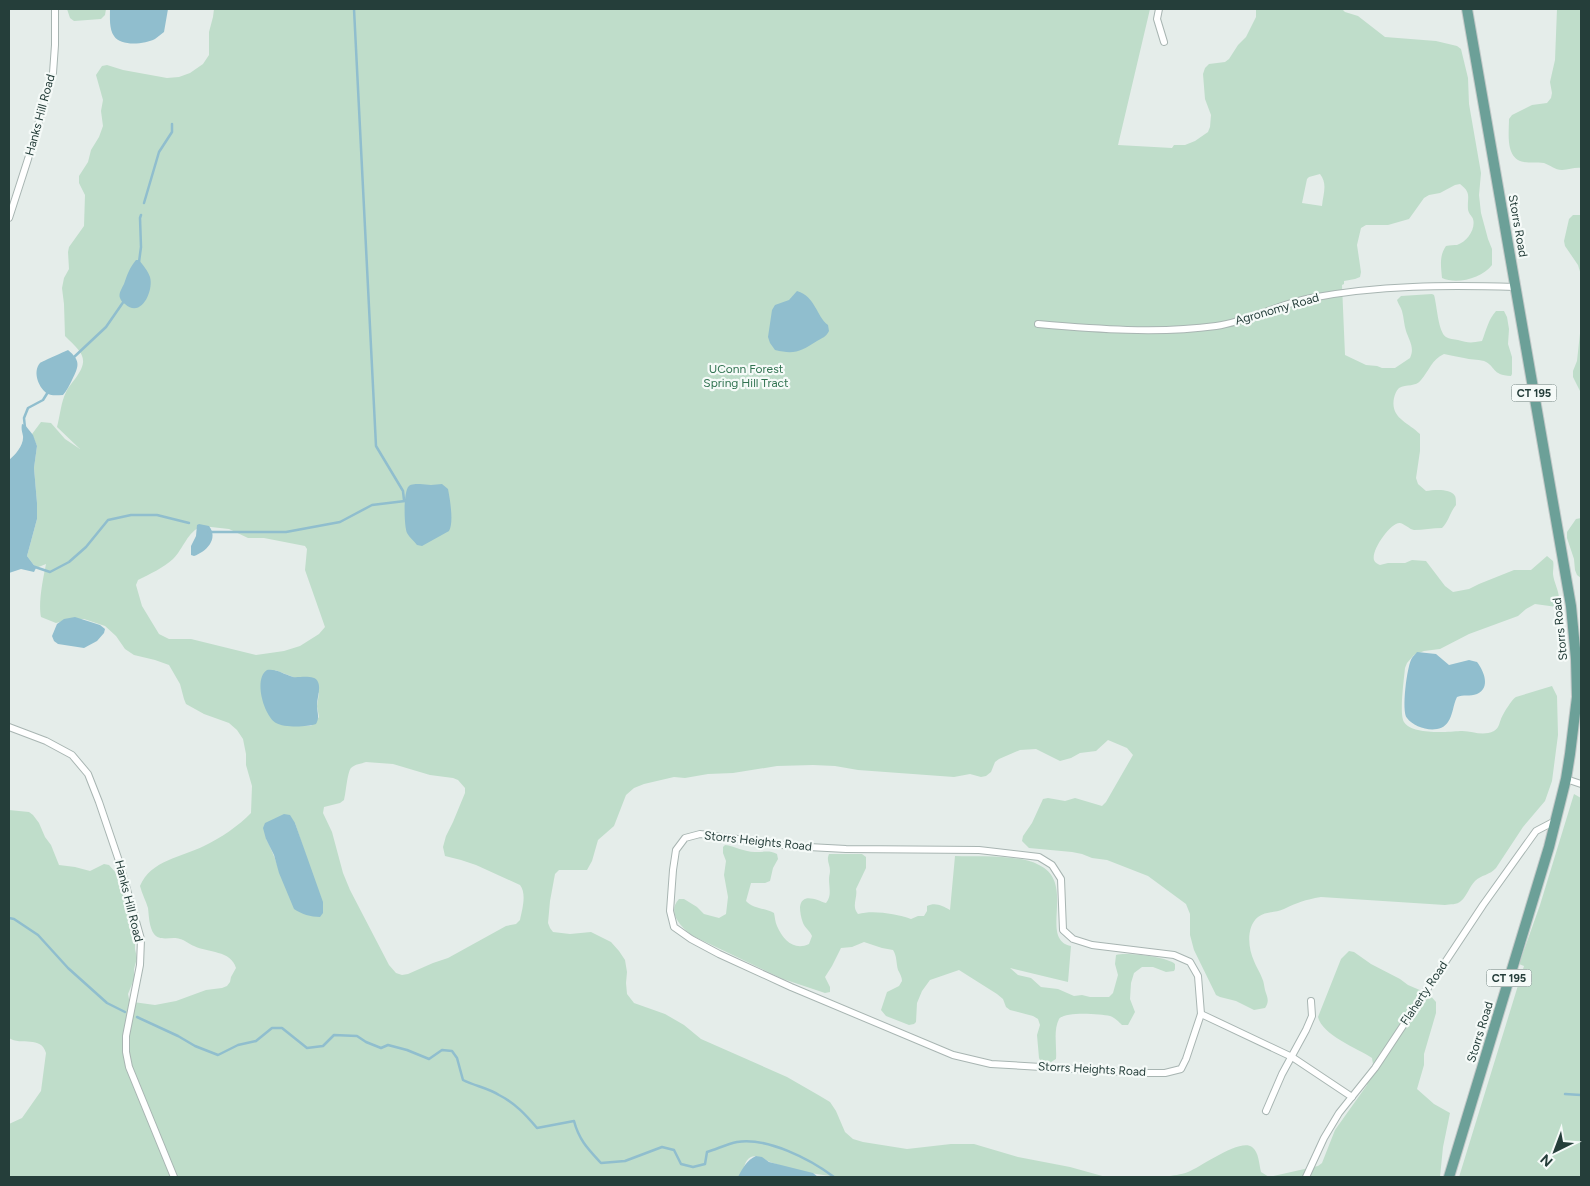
<svg xmlns="http://www.w3.org/2000/svg" width="1590" height="1186" viewBox="0 0 1590 1186" font-family="Figtree,sans-serif">
<rect width="100%" height="100%" fill="#e5edea"/>
<g fill="#bfddca" fill-rule="evenodd">
<path d="M67,9H106L105,15L101,19L74,21L70,18Z"/>
<path d="M214,9H1150L1118,145L1172,148L1174,145H1185L1195,141L1208,132L1210,127L1211,115L1205,99L1203,74L1205,68L1209,64L1225,62L1229,59L1238,45L1246,37L1256,17V9H1342L1345,12L1358,16L1385,37L1436,41L1457,46L1461,49L1468,78L1469,104L1481,173L1479,195L1481,213L1488,239L1492,249V265C1482,278 1457,285 1442,278C1441,266 1439,256 1446,246C1450,245 1454,245 1457,245C1467,242 1476,229 1473,219C1472,216 1468,213 1468,209C1467,197 1472,193 1460,184L1455,185L1440,193L1429,195L1424,198L1409,219L1388,225H1366L1361,228L1357,245L1361,272L1360,277L1355,279L1344,281V284L1342,285L1345,355L1366,365L1377,366L1382,368H1395L1410,358C1415,348 1409,340 1406,331C1404,325 1404,318 1402,311C1401,307 1398,304 1397,300L1401,296L1432,294L1434,295C1437,305 1438,332 1446,337C1449,339 1454,339 1458,340C1468,343 1471,343 1482,341C1486,331 1488,320 1496,311H1504L1507,317L1509,329L1508,344L1512,357V374L1511,376C1491,375 1496,366 1484,361C1477,359 1470,360 1464,358C1457,357 1450,355 1444,354C1432,359 1429,371 1421,380C1416,387 1406,384 1399,388C1396,391 1395,394 1394,398C1390,418 1408,422 1420,434V451L1416,478L1418,484L1426,491C1434,490 1450,488 1455,496C1456,497 1456,504 1456,505C1450,512 1449,521 1442,528C1433,528 1423,530 1414,530C1409,529 1405,524 1400,523C1391,522 1371,550 1374,560C1375,563 1378,564 1380,565L1388,563H1405L1412,560L1426,561L1445,586L1453,592L1469,589L1479,584L1514,570H1531L1547,556L1553,561C1554,565 1553,569 1553,574C1554,585 1563,596 1557,607L1535,604L1526,609L1518,616L1469,634L1440,649L1424,651L1414,655L1407,663L1405,668C1404,679 1399,714 1404,722C1412,735 1447,732 1460,731C1472,730 1481,737 1494,731C1499,728 1499,724 1501,719C1503,714 1512,699 1516,697L1552,686L1557,696L1558,735L1552,781L1545,801L1523,827L1496,868C1490,875 1481,875 1475,881C1469,887 1467,896 1461,901C1457,905 1450,904 1445,905L1321,897C1304,900 1299,902 1284,909C1276,913 1266,911 1258,917C1246,927 1248,948 1254,961C1256,967 1260,972 1262,978C1264,982 1264,986 1265,990C1267,997 1270,1001 1265,1008L1254,1010L1236,1001L1220,997L1216,995L1194,950L1190,935V914L1186,904L1148,876L1107,860L1092,858L1082,854L1072,852L1029,848L1022,841L1023,836L1032,823L1043,799L1048,798L1065,801L1075,798L1102,806L1106,802L1133,755L1127,748L1108,740L1096,751L1080,753L1071,758L1060,761L1036,749L1020,750L999,759L995,762L991,772L986,776L981,777L970,774L954,777L858,770L835,766L813,765L777,766L733,773L708,774L685,778L674,777L644,784L634,788L626,795L614,826L598,840L592,861L587,870H559L555,874L550,901L548,923L550,928L553,932L570,934L591,932L611,942L619,951L625,960L627,972L626,983L627,994L634,1003L665,1014L684,1025L701,1039L787,1077L820,1096L830,1102L836,1111L845,1132L853,1139L863,1142L907,1149L951,1144H974L1018,1157L1070,1167L1106,1177H841C817,1175 795,1171 773,1163C767,1161 757,1154 751,1157C744,1160 744,1171 740,1177H9V1124L22,1118L41,1091L46,1053C41,1035 21,1046 9,1038V810L29,812L33,815L39,823L45,837L51,845L59,865L75,867L90,871L104,864L109,865L116,873L135,932V949L137,958L134,969V979L128,994L129,999L133,1002L155,1005L176,1001L206,990L222,988L227,986L230,982L231,977L236,968C231,950 208,953 194,946C189,944 185,940 180,939C172,936 160,942 154,934C149,927 149,916 148,908C146,901 142,894 140,886C151,860 182,857 204,846C219,839 240,825 251,813L252,786L246,765V754L243,739L237,730L229,723L204,714L186,704L184,699L180,684L169,665L155,660L134,655L125,649L116,636L105,626L84,619H71L56,623L41,617C38,603 43,579 46,564L36,568L27,556L37,519V503L34,468L37,446L32,434L41,422L51,423L65,439L80,449L57,427C60,416 61,402 66,392C68,387 72,383 75,379C91,358 81,352 65,336L64,304L62,288L64,278L69,269L68,252L69,247L84,226L85,195L79,183V176L88,162L91,150L99,137L103,126L101,111L103,100L96,75L102,66L107,65L123,70L167,78L179,77L190,73L203,64L209,55V32L213,17ZM1320,174C1328,184 1323,194 1322,206L1302,203L1307,179L1309,177ZM202,526L229,529L248,538H264L305,546L307,549L305,570L325,627L319,634L300,646L284,651L256,655L191,639H169L159,634L142,606L136,585L138,580C150,574 163,568 173,559C184,548 187,532 202,526ZM275,670L293,677L319,693L317,706L319,717L311,726H290ZM366,762L393,764L430,775L453,778L458,780L465,788V793L453,822L446,836L443,847L445,856L461,860L476,865L520,885C527,894 522,910 520,920L516,924L506,926L448,958L433,963L408,974L402,975L396,973L389,965L350,890L343,873L332,832L323,813L324,807L340,803L344,800C346,793 347,773 351,768C355,764 361,764 366,762ZM295,823L313,877L286,888C279,872 275,855 266,839Z"/>
<path d="M1557,9H1581V168C1575,167 1569,170 1562,170C1555,170 1550,165 1544,163C1537,162 1530,163 1524,162C1505,159 1509,133 1509,119L1512,115L1532,105L1547,103L1551,98L1552,93L1550,82L1555,60Z"/>
<path d="M1573,215H1581V275L1578,265L1565,246L1564,241L1569,219Z"/>
<path d="M1581,324V393L1573,377V371L1577,361Z"/>
<path d="M1581,518V578L1577,575L1575,570L1574,559L1567,538V532L1576,519Z"/>
<path d="M1574,794L1581,798V1177H1459L1524,966L1519,964L1540,905Z"/>
<path d="M725,845C735,846 746,853 757,852C765,852 769,850 777,854L778,859L773,868L770,881L765,883H751L746,901C753,909 765,908 774,913C775,917 775,922 777,926C783,940 794,951 809,944L812,936C810,931 805,928 803,923C801,918 800,912 800,907C802,892 817,900 826,903C832,896 829,888 829,879C829,876 830,873 830,871C830,864 826,861 829,854H862L866,857V868L856,889C858,898 851,906 858,914C874,910 896,914 911,919L918,916H924L927,911V906C936,902 942,906 950,910L955,856C979,857 1018,854 1039,865C1077,883 1038,939 1071,946L1068,982L1010,968L1018,975L1031,978L1041,987L1058,989L1074,996L1082,995L1090,997H1109L1113,993L1118,975L1115,964L1116,955C1127,952 1167,957 1175,964V969L1174,971L1166,972L1153,967H1142L1134,973L1131,983L1130,999L1135,1012L1128,1025H1122C1119,1022 1114,1017 1110,1016C1100,1014 1065,1011 1059,1019C1053,1031 1057,1046 1056,1059L1051,1062L1040,1060L1039,1058L1037,1035L1040,1025L1038,1019L1033,1016L1010,1010L1006,1007L1003,999L997,994L959,970L930,980L922,991L917,1003L916,1022L914,1024L909,1025L886,1016L881,1010L887,992L899,986L902,981C902,977 900,974 898,970C896,963 897,956 893,950L882,948L864,942L852,947L841,948L832,966L825,977L830,987V992L825,993L783,979L693,936C682,928 666,913 679,899H684L697,907L704,914L719,918L726,914L728,897L724,875L726,861L723,853V847Z"/>
<path d="M1349,951L1354,952L1371,964L1400,979L1408,985L1429,994L1436,1002V1013L1424,1054V1065L1417,1089L1434,1104L1450,1113L1443,1147L1440,1177H1166C1173,1175 1181,1175 1188,1172C1201,1167 1240,1138 1252,1147C1259,1152 1259,1164 1261,1172L1269,1177L1318,1166L1322,1163L1335,1130L1367,1085L1368,1073L1373,1064L1372,1058C1357,1048 1322,1035 1318,1017L1341,959Z"/>
</g>
<g fill="#90bece">
<path d="M110,9H168L164,32C161,34 158,37 155,39C145,44 121,47 114,36C109,29 110,17 110,9Z"/>
<path d="M136,260H139C143,265 148,271 150,277C154,291 141,319 125,304C123,303 121,301 120,298C118,294 122,288 124,284C127,275 130,267 136,260Z"/>
<path d="M797,291C816,297 816,316 828,325L829,331C826,337 822,338 817,341C801,351 795,355 775,350L770,343L768,337L772,310L775,305L789,300Z"/>
<path d="M68,350C81,361 79,366 72,380C69,386 67,390 63,395C58,395 52,396 48,394C39,389 32,372 40,363C43,361 64,352 68,350Z"/>
<path d="M22,424L25,425L33,435L37,446L34,468L37,503V519L27,556L36,568L34,572L21,569L9,573V460C15,455 24,445 23,436C22,431 21,429 22,424Z"/>
<path d="M420,484L431,485L442,484L448,489C450,499 454,523 449,531L422,546L417,545C414,541 409,537 407,533C404,526 403,491 409,486C411,484 417,484 420,484Z"/>
<path d="M199,524L209,526C219,539 206,552 194,556L191,555V546L196,536L197,525Z"/>
<path d="M75,617L100,625L105,629L104,633L97,641L84,648L58,644L54,641L52,636L57,624L64,619Z"/>
<path d="M1417,652L1436,654L1449,665L1469,660L1477,662C1484,671 1491,688 1477,694C1470,697 1463,694 1457,697C1453,705 1453,715 1448,722C1440,735 1415,729 1407,718C1401,712 1407,665 1412,658C1413,656 1416,654 1417,652Z"/>
<path d="M267,670C278,669 282,674 293,677C299,678 315,674 318,682C321,689 317,698 317,705C317,713 320,717 316,724C308,727 284,728 276,723C264,716 253,679 267,670Z"/>
<path d="M284,814L290,815L295,823L323,902V913L320,917C311,917 301,914 294,909L279,873L274,855L266,839L263,828L265,823Z"/>
<path d="M756,1156L762,1157L769,1162L813,1173L818,1177H738C742,1169 747,1160 756,1156Z"/>
</g>
<g fill="none" stroke-linecap="round" stroke-linejoin="round">
<g stroke="#90bece" stroke-width="2.5">
<path d="M354,9L376,446L403,491L404,500"/>
<path d="M144,203L159,152L172,132V124"/>
<path d="M139,262L141,247L140,218L141,215"/>
<path d="M73,358L106,327L124,301"/>
<path d="M25,428L24,418L28,408L43,400L48,392"/>
<path d="M209,532H286L340,522L372,505L405,501"/>
<path d="M32,566L50,572L69,562L86,547L108,520L131,515H157L189,523"/>
<path d="M9,918L14,919L38,935L68,968L107,1003L125,1012"/>
<path d="M137,1017L178,1036L195,1046L218,1055L238,1045L256,1041L272,1028H282L307,1048L323,1046L334,1035L357,1036L366,1042L381,1048L388,1045L407,1050L429,1059L442,1050L452,1051L457,1058L463,1080C475,1086 488,1088 499,1095C515,1103 526,1115 537,1128L574,1121C579,1140 588,1149 601,1163L625,1161L662,1147L674,1150L681,1164L693,1167L705,1164L707,1152C717,1149 727,1144 737,1142C767,1137 810,1159 834,1177"/>
<path d="M1565,1094L1581,1095"/>
</g>
<defs>
<g id="minor">
<path d="M1159,9L1157,19L1164,42"/>
<path d="M9,218L28,159L53,73L55,45V9"/>
<path d="M1038,324C1096,329 1158,334 1216,326C1249,321 1279,304 1311,298C1379,285 1447,285 1515,287"/>
<path d="M9,727L46,741L72,755L88,774L99,802L119,861L141,939L140,965L126,1036V1052L129,1067L174,1177"/>
<path d="M1566,779L1581,784"/>
<path d="M700,834L790,846L846,849L979,850L1039,857L1052,865L1061,879L1063,930L1073,939L1092,945L1174,955L1190,962L1198,976L1201,1014L1186,1059L1181,1069L1165,1073H1142L991,1064L953,1055L791,987L719,954L691,939L674,927L670,911L673,870L676,850L685,838Z"/>
<path d="M1201,1014L1292,1057L1352,1097"/>
<path d="M1266,1111L1282,1074L1306,1030L1312,1016L1311,1001"/>
<path d="M1306,1177L1324,1138L1339,1113L1375,1068L1483,905L1536,831L1555,821"/>
</g>
<path id="primary" d="M1449,1177L1549,847L1566,779L1570,754L1577,697L1576,659L1571,606L1467,9"/>
</defs>
<use href="#minor" stroke="#a8b5b2" stroke-width="8"/>
<use href="#primary" stroke="#c2c9c8" stroke-width="12"/>
<use href="#minor" stroke="#fff" stroke-width="6"/>
<use href="#primary" stroke="#6ca098" stroke-width="10"/>
</g>
<g text-anchor="middle" stroke-width="4.5" stroke-linejoin="round" paint-order="stroke">
<g fill="#f5faf8" stroke="#637673" stroke-width="1">
<rect x="1511.5" y="384.5" width="45" height="17" rx="4"/>
<rect x="1486.5" y="969.5" width="45" height="17" rx="4"/>
</g>
<g font-size="11" font-weight="bold" fill="#253e3a">
<text x="1534" y="397">CT 195</text>
<text x="1509" y="982">CT 195</text>
</g>
<g font-size="12" fill="#253e3a" stroke="#f5faf8">
<text transform="translate(40 115) rotate(-75)" y="4">Hanks Hill Road</text>
<text transform="translate(1518 226) rotate(80)" y="4">Storrs Road</text>
<text transform="translate(1277 309) rotate(-16)" y="4">Agronomy Road</text>
<text transform="translate(1560 629) rotate(-96)" y="4">Storrs Road</text>
<text transform="translate(758 841) rotate(6)" y="4">Storrs Heights Road</text>
<text transform="translate(129 901) rotate(76)" y="4">Hanks Hill Road</text>
<text transform="translate(1424 993) rotate(-56)" y="4">Flaherty Road</text>
<text transform="translate(1480 1032) rotate(-73)" y="4">Storrs Road</text>
<text transform="translate(1092 1069) rotate(3)" y="4">Storrs Heights Road</text>
</g>
<g font-size="12" fill="#317351" stroke="#f5faf8">
<text x="746" y="373">UConn Forest<tspan x="746" dy="14">Spring Hill Tract</tspan></text>
</g>
</g>
<rect width="1590" height="1186" fill="none" stroke="#253e3a" stroke-width="20"/>
<g transform="translate(1555 1151) rotate(222)" stroke="#f5faf8" stroke-width="4" paint-order="stroke">
<path d="M0-4L9 19L0 12L-9 19Z" fill="#253e3a"/>
<text y="-8" font-size="14" font-weight="bold" text-anchor="middle" fill="#253e3a">N</text>
</g>
</svg>
